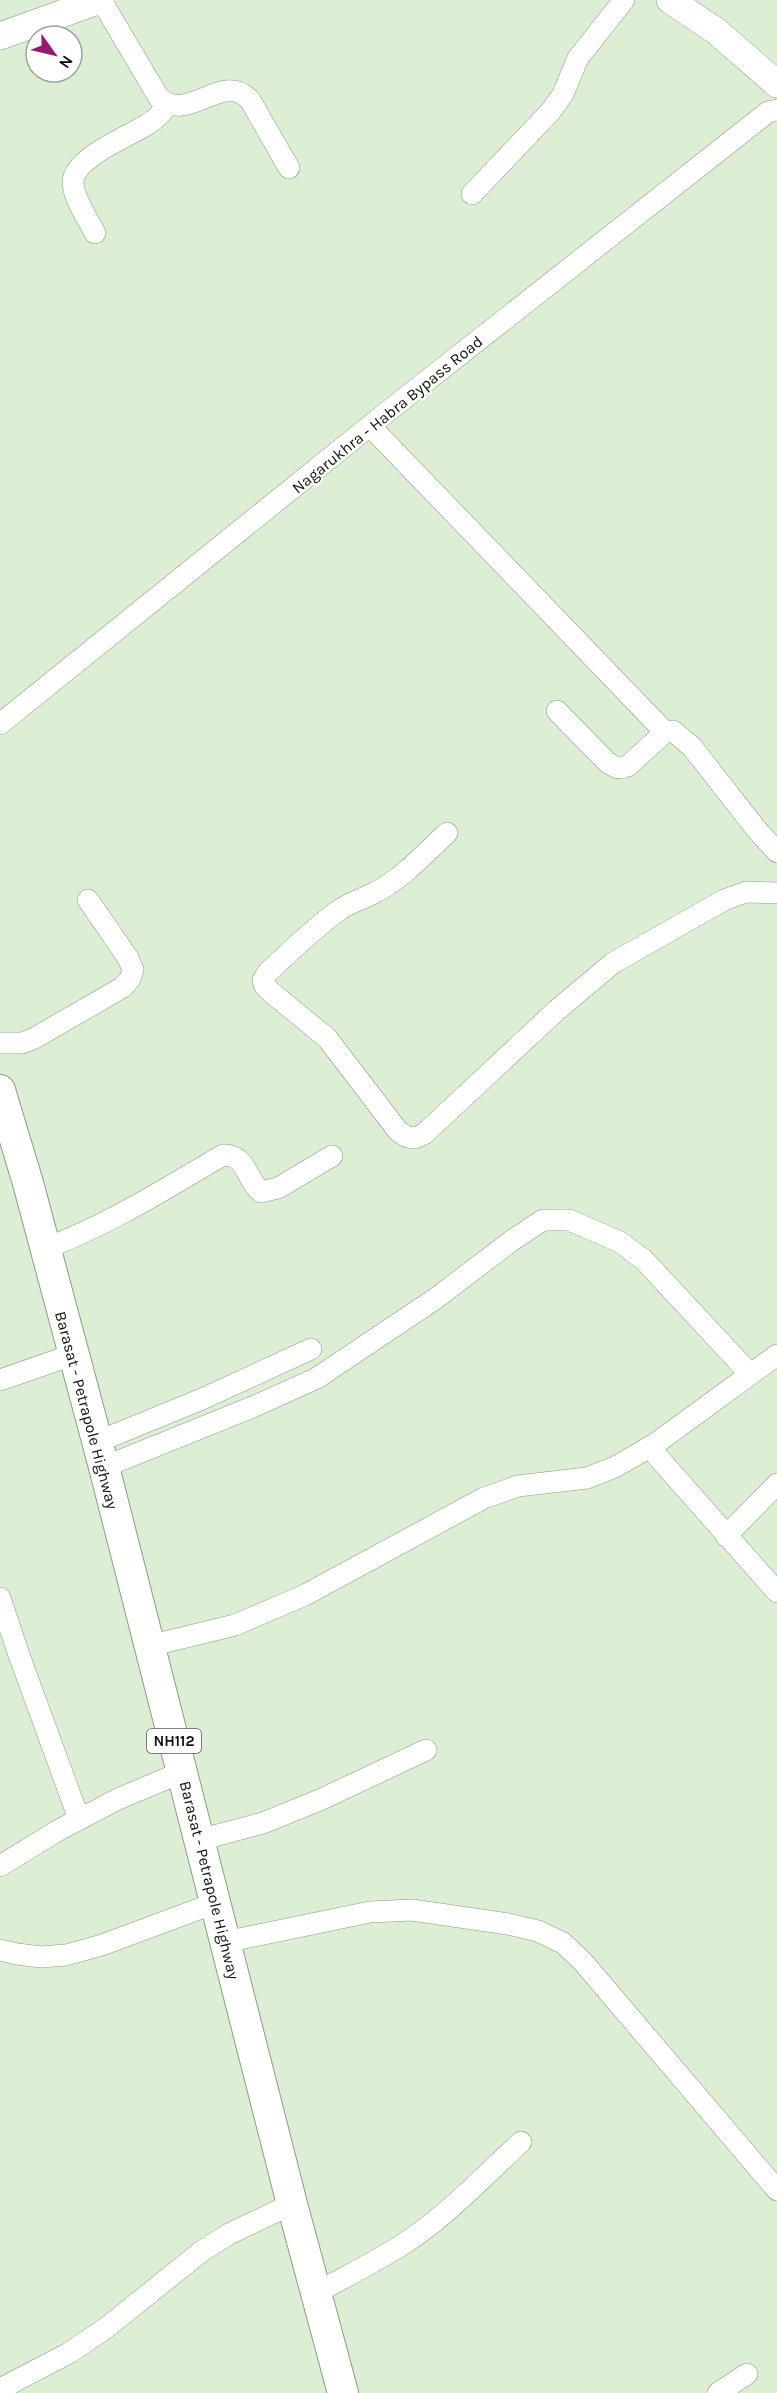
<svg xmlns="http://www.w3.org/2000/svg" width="777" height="2393" viewBox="0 0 777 2393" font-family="Karla,sans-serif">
<rect width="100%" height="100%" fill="#dceed3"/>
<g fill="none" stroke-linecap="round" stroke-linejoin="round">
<defs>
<g id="minor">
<path d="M101,0L159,98C189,124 223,70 250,100L289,168"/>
<path d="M472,194L551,111L563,94L578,58L624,0"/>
<path d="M95,233C88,219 73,198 73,182C74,157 130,136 148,124C156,119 162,113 168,105"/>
<path d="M370,426L665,732"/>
<path d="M557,711L607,762C614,767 619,770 628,766L665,732L673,731L692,747L757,830L777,852"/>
<path d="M0,724L382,416L768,112L777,110"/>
<path d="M447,833C425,853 402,879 376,892C363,899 350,902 338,911C313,929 291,951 268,972L263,980L264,985L272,993L327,1038L398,1131L407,1137L415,1138L424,1134L557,1010L613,963L724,900L746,892L777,893"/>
<path d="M0,1043H22L33,1039L123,987L130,979L133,970L128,958L88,900"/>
<path d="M44,1249C108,1225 165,1189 223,1155C248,1155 245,1179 261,1192L278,1188L332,1156"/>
<path d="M0,1380L72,1355"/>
<path d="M97,1442L202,1399L311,1349"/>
<path d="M649,1447L777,1592"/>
<path d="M104,1467L255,1406L317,1378L435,1299L514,1239L543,1220H569L620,1242L644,1260L750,1374"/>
<path d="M726,1536L777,1484"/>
<path d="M0,1598L19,1655L79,1819"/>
<path d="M149,1646L235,1625L305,1595L484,1498L518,1486L587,1478L615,1467L655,1444L777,1355"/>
<path d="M199,1840L263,1823L322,1799L426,1750"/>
<path d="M0,1866L57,1831L118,1799L182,1772"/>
<path d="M225,1942L370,1912L412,1910L508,1924L538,1931L563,1943L583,1962L777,2190"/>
<path d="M0,1950L17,1954L41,1957L66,1955L102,1945L215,1903"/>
<path d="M316,2293C343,2278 371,2264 397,2248C443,2220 482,2178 521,2142"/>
<path d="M0,2389L69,2353L106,2328L202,2251L229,2234L292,2204"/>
<path d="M718,2393L747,2374"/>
</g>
<g id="major">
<path d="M670,0L716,31L777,84"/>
<path d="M0,36L100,0"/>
</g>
<path id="highway" d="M0,1090L28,1183L104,1467L292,2204L343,2393"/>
</defs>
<use href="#minor" stroke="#8b9c83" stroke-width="22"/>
<use href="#major" stroke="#8b9c83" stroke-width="28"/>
<use href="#highway" stroke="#8b9c83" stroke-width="32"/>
<use href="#minor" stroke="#fff" stroke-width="21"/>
<use href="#major" stroke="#fff" stroke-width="27"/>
<use href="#highway" stroke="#fff" stroke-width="30"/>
</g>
<g text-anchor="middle" stroke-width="4.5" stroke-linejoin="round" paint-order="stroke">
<rect fill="#fff" stroke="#565a54" stroke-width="1.5" x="147" y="1729" width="54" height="24" rx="4.5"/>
<g font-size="15" font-weight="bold" fill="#0d130a">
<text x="174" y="1746">NH112</text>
</g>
<g font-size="16" fill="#0d130a" stroke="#fff">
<text transform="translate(387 414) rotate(-39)" y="6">Nagarukhra - Habra Bypass Road</text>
<text transform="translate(87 1410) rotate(75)" y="6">Barasat - Petrapole Highway</text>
<text transform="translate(210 1880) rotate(76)" y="6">Barasat - Petrapole Highway</text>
</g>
</g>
<g transform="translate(54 54) rotate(124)"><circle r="28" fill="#ffffff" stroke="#9ea19d" stroke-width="1.5"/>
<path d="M0-4.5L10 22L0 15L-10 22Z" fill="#981970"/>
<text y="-9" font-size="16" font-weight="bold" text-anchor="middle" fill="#0d130a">N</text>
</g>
</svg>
